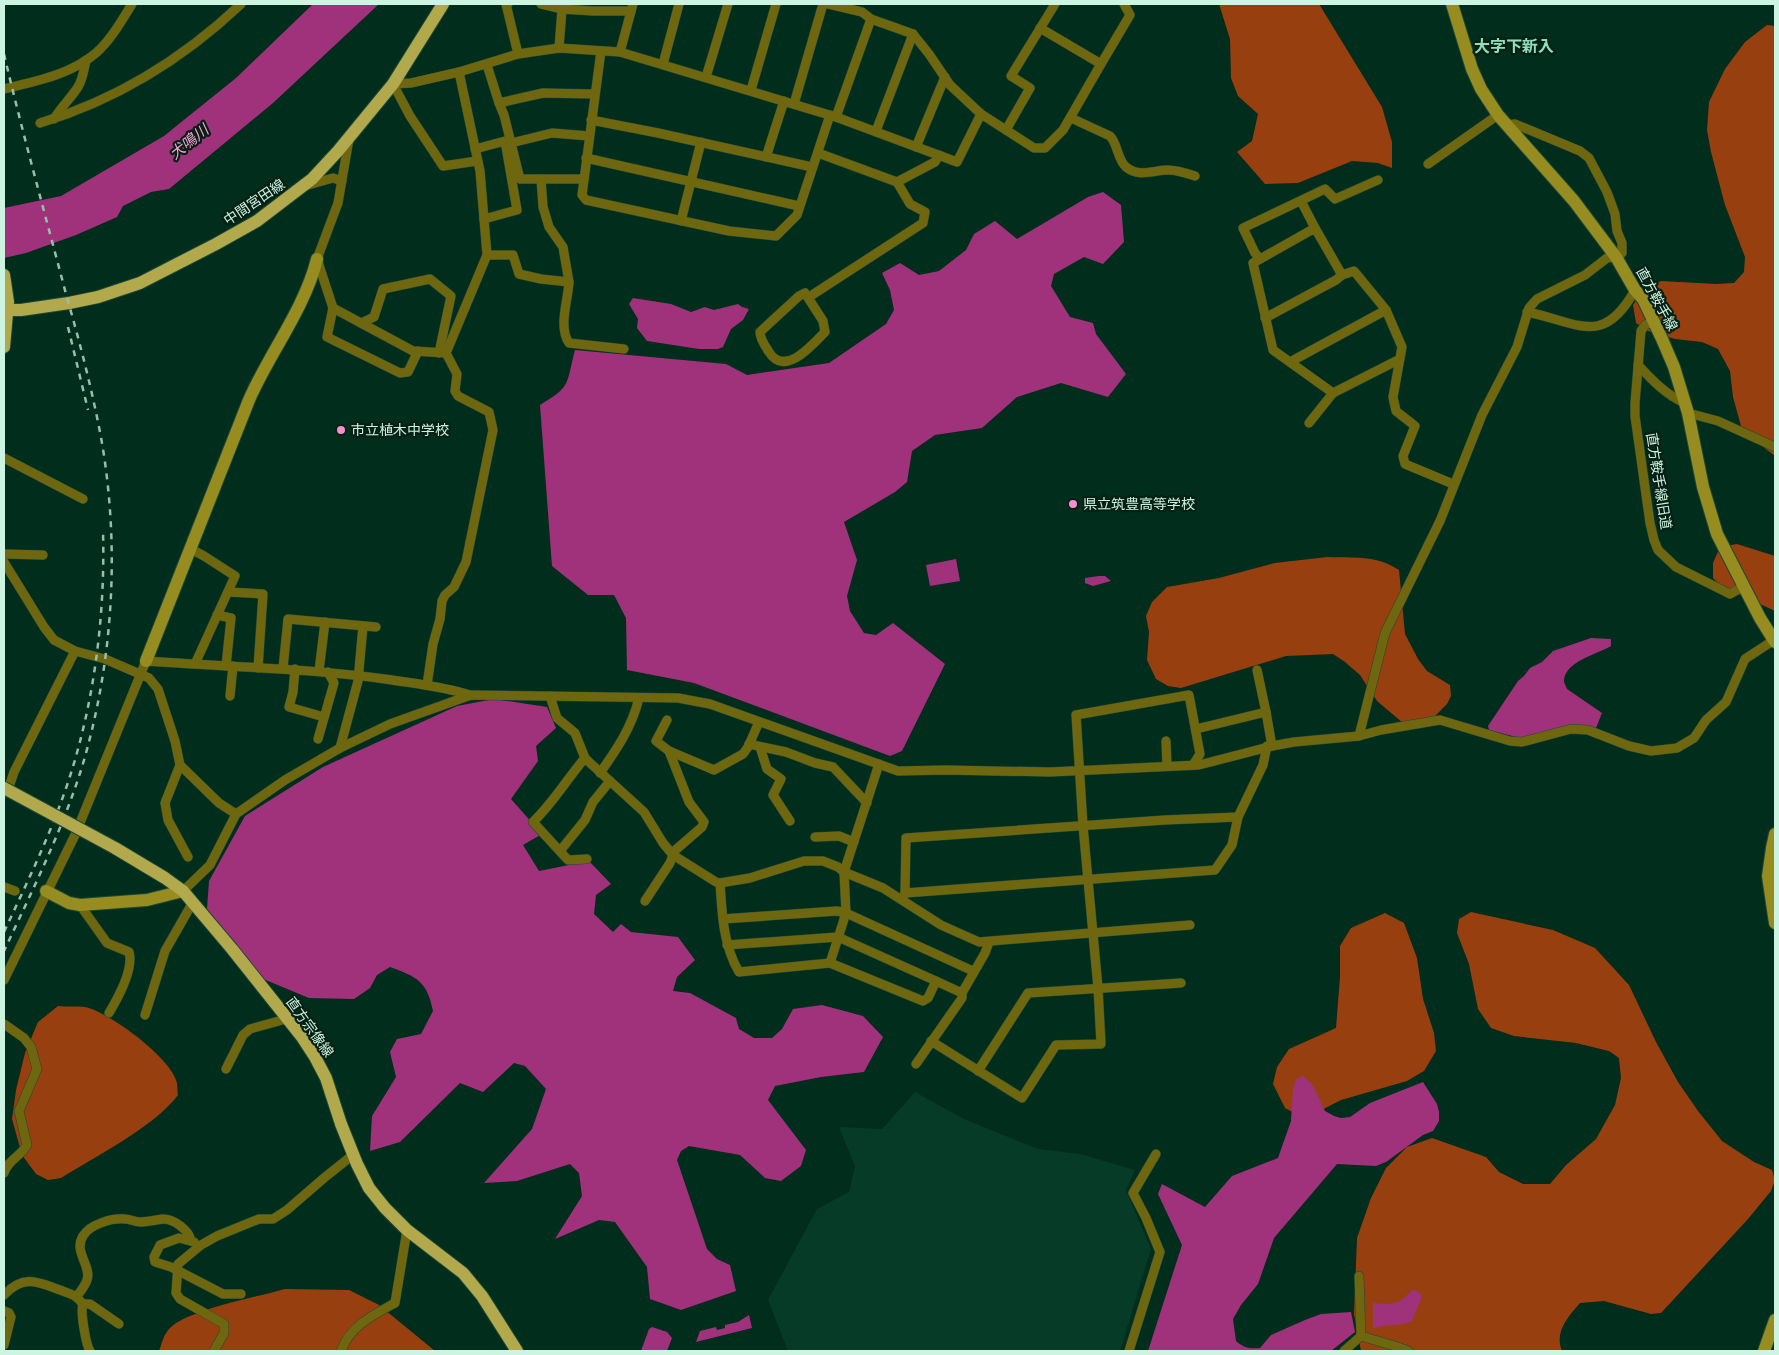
<svg xmlns="http://www.w3.org/2000/svg" width="1779" height="1355" viewBox="0 0 1779 1355" font-family="'Alegreya Sans','Noto Sans JP',sans-serif">
<rect width="100%" height="100%" fill="#002d1c"/>
<path fill="#063b28" d="M915,1092L964,1119L1038,1149L1080,1154L1135,1170L1126,1190L1151,1249L1120,1351H788L768,1300L817,1209L849,1192L855,1166L839,1127L882,1129Z"/>
<g fill="#983f10">
<path d="M1219,4H1319L1382,107L1392,142V168L1378,163L1352,161L1298,183L1265,184L1237,152L1252,141L1258,114L1238,96L1231,78L1230,39Z"/>
<path d="M1767,25L1775,26V456L1749,436L1741,426L1733,397L1730,371L1718,349L1702,342L1675,339L1648,331L1636,323L1633,305L1641,293L1661,281L1716,284L1734,283L1744,272L1745,257L1725,205L1711,152L1707,130L1709,102L1725,69L1745,42Z"/>
<path d="M1737,544L1775,556V611L1721,586L1713,578V563L1720,547Z"/>
<path d="M1327,557C1353,558 1377,555 1399,570L1405,634L1418,659L1427,671L1450,685L1451,696L1447,704L1435,716L1424,722L1403,723L1377,701L1360,675L1345,662L1333,654L1286,656L1181,688L1168,686L1156,679L1147,660L1149,632L1146,616L1152,602L1167,587L1219,578L1275,563Z"/>
<path d="M1471,912L1553,930L1595,948L1629,985L1656,1042L1678,1082L1698,1111L1722,1141L1754,1162L1772,1170L1775,1180L1771,1191L1748,1219L1661,1313L1651,1314L1604,1301L1580,1303C1568,1317 1554,1332 1562,1351H1361L1354,1314L1357,1238L1371,1198L1386,1168L1407,1147L1432,1138L1486,1157L1499,1172L1523,1184H1550L1566,1165L1596,1139L1615,1105L1621,1078L1619,1058L1609,1051L1576,1043L1514,1036L1491,1028L1478,1009L1469,964L1457,933L1459,919Z"/>
<path d="M1385,913L1404,923L1417,958L1423,999L1434,1033L1436,1051L1424,1071L1407,1081L1341,1100L1308,1117L1298,1115L1285,1108L1273,1084L1277,1067L1289,1049L1336,1028L1340,977V946L1351,928Z"/>
<path d="M58,1006C66,1007 76,1006 85,1007C109,1012 168,1056 176,1080C178,1084 177,1091 178,1095C154,1127 96,1156 61,1178L48,1180L36,1174L22,1155L12,1119L16,1090L25,1053L38,1022Z"/>
<path d="M285,1289L349,1290L379,1305L435,1351H159C162,1343 164,1333 171,1327C192,1309 257,1297 285,1289Z"/>
</g>
<g fill="#a0327c">
<path d="M313,4H379L273,103L169,189L151,192L123,206L117,217L76,235L26,253L4,258V208L61,196L164,136L236,78Z"/>
<path d="M1103,192L1121,205L1124,242L1103,264L1084,257L1054,274L1051,286L1070,317L1093,323L1096,334L1126,374L1108,397L1061,383L1017,397L982,428L935,435L912,451L907,482L895,492L844,522L857,560L847,596L850,611L864,633L876,635L893,623L945,664L902,751L890,756L694,683L627,670L626,618L614,595H588L552,566L540,405C572,386 566,384 575,350L726,364L747,375L829,363L886,324L894,310L890,290L882,273L900,263L919,275L939,271L966,250L974,234L995,221L1017,239L1088,197Z"/>
<path d="M633,298L671,304L691,312L705,307L714,310L738,304L742,307L749,309L743,320L731,329L723,347L718,349H699L647,341L637,328L638,319L629,304Z"/>
<path d="M956,559L960,581L930,586L926,565Z"/>
<path d="M1099,576H1105L1111,581L1093,586L1085,583V578Z"/>
<path d="M1591,638L1611,639V646C1598,654 1563,662 1564,682L1567,689L1602,713L1596,728L1580,725L1520,738L1489,730L1488,726L1518,681L1524,676L1530,668L1542,662L1553,651Z"/>
<path d="M494,699L547,707L556,728L536,746L538,761L511,799L542,834L523,845L539,871L589,861L611,884L596,895L594,914L613,932L621,924L631,932L678,937L695,960L677,977L673,991L690,993L736,1018L739,1029L754,1038H772L782,1029L793,1009L822,1005L863,1016L883,1037L864,1072L821,1077L775,1086L768,1100L806,1150L801,1166L781,1181L765,1178L740,1155L689,1146L681,1151L677,1160L707,1249L717,1259L730,1265L736,1291L681,1310L650,1299L647,1267L615,1222L599,1220L555,1239L582,1196L579,1173L570,1164L517,1181L484,1183L532,1129L546,1089L525,1066L514,1063L483,1092L460,1083L400,1142L370,1151L372,1116L396,1077L390,1052L397,1039L421,1034L433,1011C427,981 417,977 390,967L377,975L370,988L354,999L309,998L256,976L235,950L207,909L209,881L245,816L323,767L457,706Z"/>
<path d="M1303,1076L1312,1084L1325,1111L1334,1116L1341,1118L1350,1117L1370,1103L1423,1082L1437,1104L1439,1112V1121L1433,1131L1423,1135L1386,1162L1376,1166L1337,1164L1274,1238L1258,1284L1241,1305L1233,1319L1236,1341C1244,1348 1250,1349 1260,1348L1271,1335L1305,1320L1321,1314L1351,1312L1355,1332L1331,1351H1148L1182,1245L1158,1194L1162,1184L1205,1207L1232,1176L1278,1158L1291,1121L1293,1089L1296,1079Z"/>
<path d="M1413,1289L1421,1294V1299L1412,1321C1399,1327 1387,1324 1373,1328V1303C1394,1305 1399,1305 1413,1289Z"/>
<path d="M749,1315L752,1328L696,1342L700,1331L716,1327L717,1330L725,1328V1325L738,1322Z"/>
<path d="M652,1327L667,1332L672,1338L667,1351H641L649,1329Z"/>
</g>
<g fill="none" stroke-linecap="round" stroke-linejoin="round">
<defs>
<g id="street">
<path d="M508,4H506L518,54"/>
<path d="M541,4L562,9"/>
<path d="M828,4L862,12L871,19L913,34L929,54L950,85L981,114L1006,130L1030,88L1011,76L1055,4"/>
<path d="M559,48L562,9L593,11H631"/>
<path d="M601,51L582,195L586,200L729,231L776,236L797,215L830,115"/>
<path d="M620,52L633,4"/>
<path d="M663,64L679,4"/>
<path d="M1101,64L1130,15L1124,4"/>
<path d="M487,65L499,103"/>
<path d="M706,77L728,4"/>
<path d="M4,89C36,81 70,75 96,53C111,40 122,20 132,4"/>
<path d="M751,90L776,4"/>
<path d="M794,104L823,4"/>
<path d="M836,117L871,19"/>
<path d="M1071,118L1110,136C1118,144 1117,159 1126,167C1139,178 1154,170 1168,170C1177,170 1186,173 1195,176"/>
<path d="M54,119C61,107 71,98 78,87C83,79 84,69 86,60"/>
<path d="M591,120L658,133L812,167"/>
<path d="M40,123C116,100 184,58 241,4"/>
<path d="M1006,130L1034,148H1045L1063,130L1101,64L1040,28"/>
<path d="M876,131L913,34"/>
<path d="M349,139L338,203L317,259L333,308L413,351L446,353"/>
<path d="M511,143L552,133L589,136"/>
<path d="M916,147L945,77"/>
<path d="M475,149L505,141L517,210L484,219"/>
<path d="M818,153L897,182"/>
<path d="M766,157L784,101"/>
<path d="M586,158L799,206"/>
<path d="M477,161L443,166L410,116L393,84L411,83L459,72L518,54L559,48L620,52L836,117L957,162L981,114"/>
<path d="M1428,164L1498,115"/>
<path d="M584,179H520L504,115L499,103L543,93L594,94"/>
<path d="M308,185L333,178L342,181"/>
<path d="M1301,201L1315,228"/>
<path d="M681,221L701,142"/>
<path d="M487,255H513L519,274L541,279L569,282L563,247L549,227L543,207L541,179"/>
<path d="M1260,259L1255,253L1243,228L1325,189L1335,199L1378,180"/>
<path d="M569,282C568,301 558,327 569,343L624,349"/>
<path d="M805,293L823,321L825,332C813,344 785,378 769,352C765,346 760,339 760,332L799,296Z"/>
<path d="M809,297L923,223L925,212L910,204L897,182L935,162L939,155"/>
<path d="M333,308L327,337L400,373L408,372L418,351"/>
<path d="M1527,312C1578,322 1603,348 1635,290"/>
<path d="M1265,318L1336,280L1342,275"/>
<path d="M1653,322L1645,325L1641,331L1635,403V416L1650,523L1654,540L1658,550L1676,567L1730,594L1744,586"/>
<path d="M361,323L374,317L383,289L430,279L451,296L439,353"/>
<path d="M1400,359L1333,393L1273,350L1253,263L1315,228L1342,275L1354,271L1386,310L1402,347L1393,397L1396,411L1415,426L1403,456L1405,464L1453,484"/>
<path d="M1290,362L1386,310"/>
<path d="M1638,365C1652,380 1666,395 1685,403"/>
<path d="M1688,413L1718,421L1775,447"/>
<path d="M1309,423L1333,393"/>
<path d="M4,458L83,499"/>
<path d="M191,549L204,556L235,576L195,664"/>
<path d="M4,554L43,555"/>
<path d="M4,562L44,627L54,640L75,651L105,659L149,678L158,689L175,741L180,765L219,803L236,814"/>
<path d="M228,592L263,594L258,668"/>
<path d="M217,615L231,618L226,666"/>
<path d="M283,668L288,619L376,627"/>
<path d="M295,669L293,692L289,707L324,717"/>
<path d="M319,671L325,622"/>
<path d="M427,685L433,644L440,619L442,601L445,595L454,587L466,562L493,430L489,412L458,396L455,391L457,374L446,353L487,255L480,171L459,72"/>
<path d="M230,696L233,666"/>
<path d="M550,696L557,718L575,733L585,758L589,762L644,812L663,843L673,855L716,882L720,883L750,878L804,861H823L838,867L844,872L883,888L941,925L979,942L1190,925"/>
<path d="M1266,712L1272,746"/>
<path d="M667,720L656,741L669,751L689,802L704,822L702,827L672,853"/>
<path d="M1196,729L1266,712L1257,670"/>
<path d="M1359,736L1385,633L1440,521L1482,415L1517,347L1529,308L1537,299L1585,275L1607,258L1616,257L1622,253V243L1617,231L1615,214L1607,192L1589,158L1580,151L1515,124L1507,125"/>
<path d="M318,739L334,683L328,672"/>
<path d="M1166,741L1167,766"/>
<path d="M749,744L786,752L815,763L833,767L867,803"/>
<path d="M760,747L767,769L781,779L773,795L790,821"/>
<path d="M340,748L358,681L363,626"/>
<path d="M669,751L714,770L743,754L748,747L759,722"/>
<path d="M585,758C567,779 553,803 533,822L568,860L587,859"/>
<path d="M180,765L165,803L168,820L188,857"/>
<path d="M600,773C617,749 632,727 639,698"/>
<path d="M4,793L10,784L14,772L75,651"/>
<path d="M815,837L839,836L854,842"/>
<path d="M560,851L585,820L593,802L610,781"/>
<path d="M720,883C722,913 723,945 739,972L830,963L923,1001L928,998L936,981L962,993L985,953L989,942"/>
<path d="M4,887L15,891"/>
<path d="M183,891L210,865L236,814L285,780L340,748L390,724L471,695L678,698L710,704L898,771L946,770L1050,772L1199,765L1272,746L1294,742L1359,736L1381,730L1440,720L1510,741L1522,742L1571,729L1588,730L1629,746L1651,751L1677,748L1694,738L1706,720L1726,702L1745,659L1774,640"/>
<path d="M905,893L1215,870L1232,845L1238,817L1263,765L1267,746"/>
<path d="M903,898L905,893L906,838L1165,820L1238,817"/>
<path d="M645,901L670,863L673,855"/>
<path d="M80,905L107,943L129,952C134,969 118,998 109,1013"/>
<path d="M723,919L837,911L846,913L973,971"/>
<path d="M727,945L838,937L936,981"/>
<path d="M830,963L846,913L844,872L879,764"/>
<path d="M4,980L75,835L146,661C228,667 310,668 392,680C418,684 445,687 470,695"/>
<path d="M145,1015L165,951L193,902"/>
<path d="M4,1024L24,1038L31,1047L37,1069L19,1111L27,1145C21,1156 7,1161 4,1173"/>
<path d="M931,1041L1022,1098L1056,1045L1101,1044L1098,988L1083,826L1076,715L1189,695L1200,754L1193,765"/>
<path d="M916,1064L962,998V993"/>
<path d="M226,1069L243,1035L250,1029L286,1019"/>
<path d="M978,1071L1028,993L1181,983"/>
<path d="M194,1242L179,1238L160,1245L154,1257L155,1262L171,1267L223,1294H241"/>
<path d="M4,1295C24,1274 38,1282 60,1290C71,1294 76,1295 83,1304C80,1311 86,1345 90,1351"/>
<path d="M77,1296C81,1291 85,1286 87,1280C92,1266 73,1252 83,1236C90,1224 112,1218 125,1219C130,1219 135,1222 140,1222C148,1222 155,1220 163,1219C174,1219 189,1230 191,1241"/>
<path d="M83,1304H90L119,1324"/>
<path d="M4,1311L9,1313L11,1317L4,1345"/>
<path d="M1361,1336L1398,1347L1408,1351"/>
<path d="M214,1351L224,1333V1324L180,1299L176,1293L178,1264L201,1245L217,1236L259,1219H273L287,1210L324,1178L354,1154"/>
<path d="M341,1351C350,1326 373,1315 395,1303L407,1230"/>
<path d="M1129,1351L1160,1252L1146,1218L1133,1193L1156,1154"/>
<path d="M1344,1351L1361,1336L1359,1276"/>
</g>
<g id="secondary">
<path d="M1452,4L1472,69L1481,89L1498,115L1574,201L1616,257L1635,290L1643,299L1662,339L1674,367L1688,413L1703,487L1717,534L1760,618L1775,642"/>
<path d="M146,661L249,400C269,354 305,308 317,259"/>
<path d="M1775,834L1772,848L1768,876L1775,923"/>
<path d="M46,891L69,903L80,905L147,900L183,891"/>
<path d="M1764,1351L1775,1320"/>
</g>
<g id="primary">
<path d="M4,275L8,302L4,347"/>
<path d="M4,310H21L69,303L98,297L140,283L216,244L257,221L312,179L338,151L393,84L443,4"/>
<path d="M115,848L165,878L183,891L232,949L302,1037L315,1057L326,1078L341,1124L357,1164L369,1188L385,1208L407,1230L463,1273L482,1296L517,1351"/>
</g>
</defs>
<use href="#street" stroke="#1d4937" stroke-width="10"/>
<use href="#secondary" stroke="#1d4937" stroke-width="14"/>
<use href="#primary" stroke="#1d4937" stroke-width="14"/>
<use href="#street" stroke="#6f670f" stroke-width="9"/>
<use href="#secondary" stroke="#978c20" stroke-width="12"/>
<use href="#primary" stroke="#b2a94c" stroke-width="12"/>
<g stroke="#97bfac" stroke-width="2.5" stroke-dasharray="6 6" stroke-linecap="butt">
<path d="M4,54C23,135 45,214 66,294C80,343 93,393 102,443C120,550 113,663 82,767C62,831 32,891 4,951"/>
<path d="M68,327L88,410"/>
<path d="M4,932C32,872 61,813 78,749C97,679 105,604 103,531"/>
</g>
<defs>
<path id="primary-bridge" d="M4,788L115,848"/>
</defs>
<use href="#primary-bridge" stroke="#1d4937" stroke-width="14" stroke-linecap="butt"/>
<use href="#primary-bridge" stroke="#b2a94c" stroke-width="12"/>
</g>
<g fill="#f690cf" stroke="#072016" stroke-width="2">
<circle cx="341" cy="430" r="5"/>
<circle cx="1073" cy="504" r="5"/>
</g>
<g text-anchor="middle" stroke-width="4.5" stroke-linejoin="round" paint-order="stroke">
<g font-size="14" fill="#cdf4e0" stroke="#072016">
<text transform="translate(254 202) rotate(-34)" y="5">中間宮田線</text>
<text transform="translate(1657 299) rotate(61)" y="5">直方鞍手線</text>
<text transform="translate(1659 481) rotate(81)" y="5">直方鞍手線旧道</text>
<text transform="translate(310 1027) rotate(54)" y="5">直方宗像線</text>
</g>
<g font-size="14" fill="#cdf4e0" stroke="#072016" text-anchor="start">
<text x="351" y="435">市立植木中学校</text>
<text x="1083" y="509">県立筑豊高等学校</text>
</g>
<g font-size="15" font-style="italic" fill="#f7a3d5" stroke="#072016">
<text transform="translate(189 142) rotate(-39)" y="5">犬鳴川</text>
</g>
<g font-size="16" font-weight="bold" fill="#8fdfba" stroke="#072016">
<text x="1514" y="52">大字下新入</text>
</g>
</g>
<rect width="1779" height="1355" fill="none" stroke="#cdf4e0" stroke-width="10"/>
</svg>
